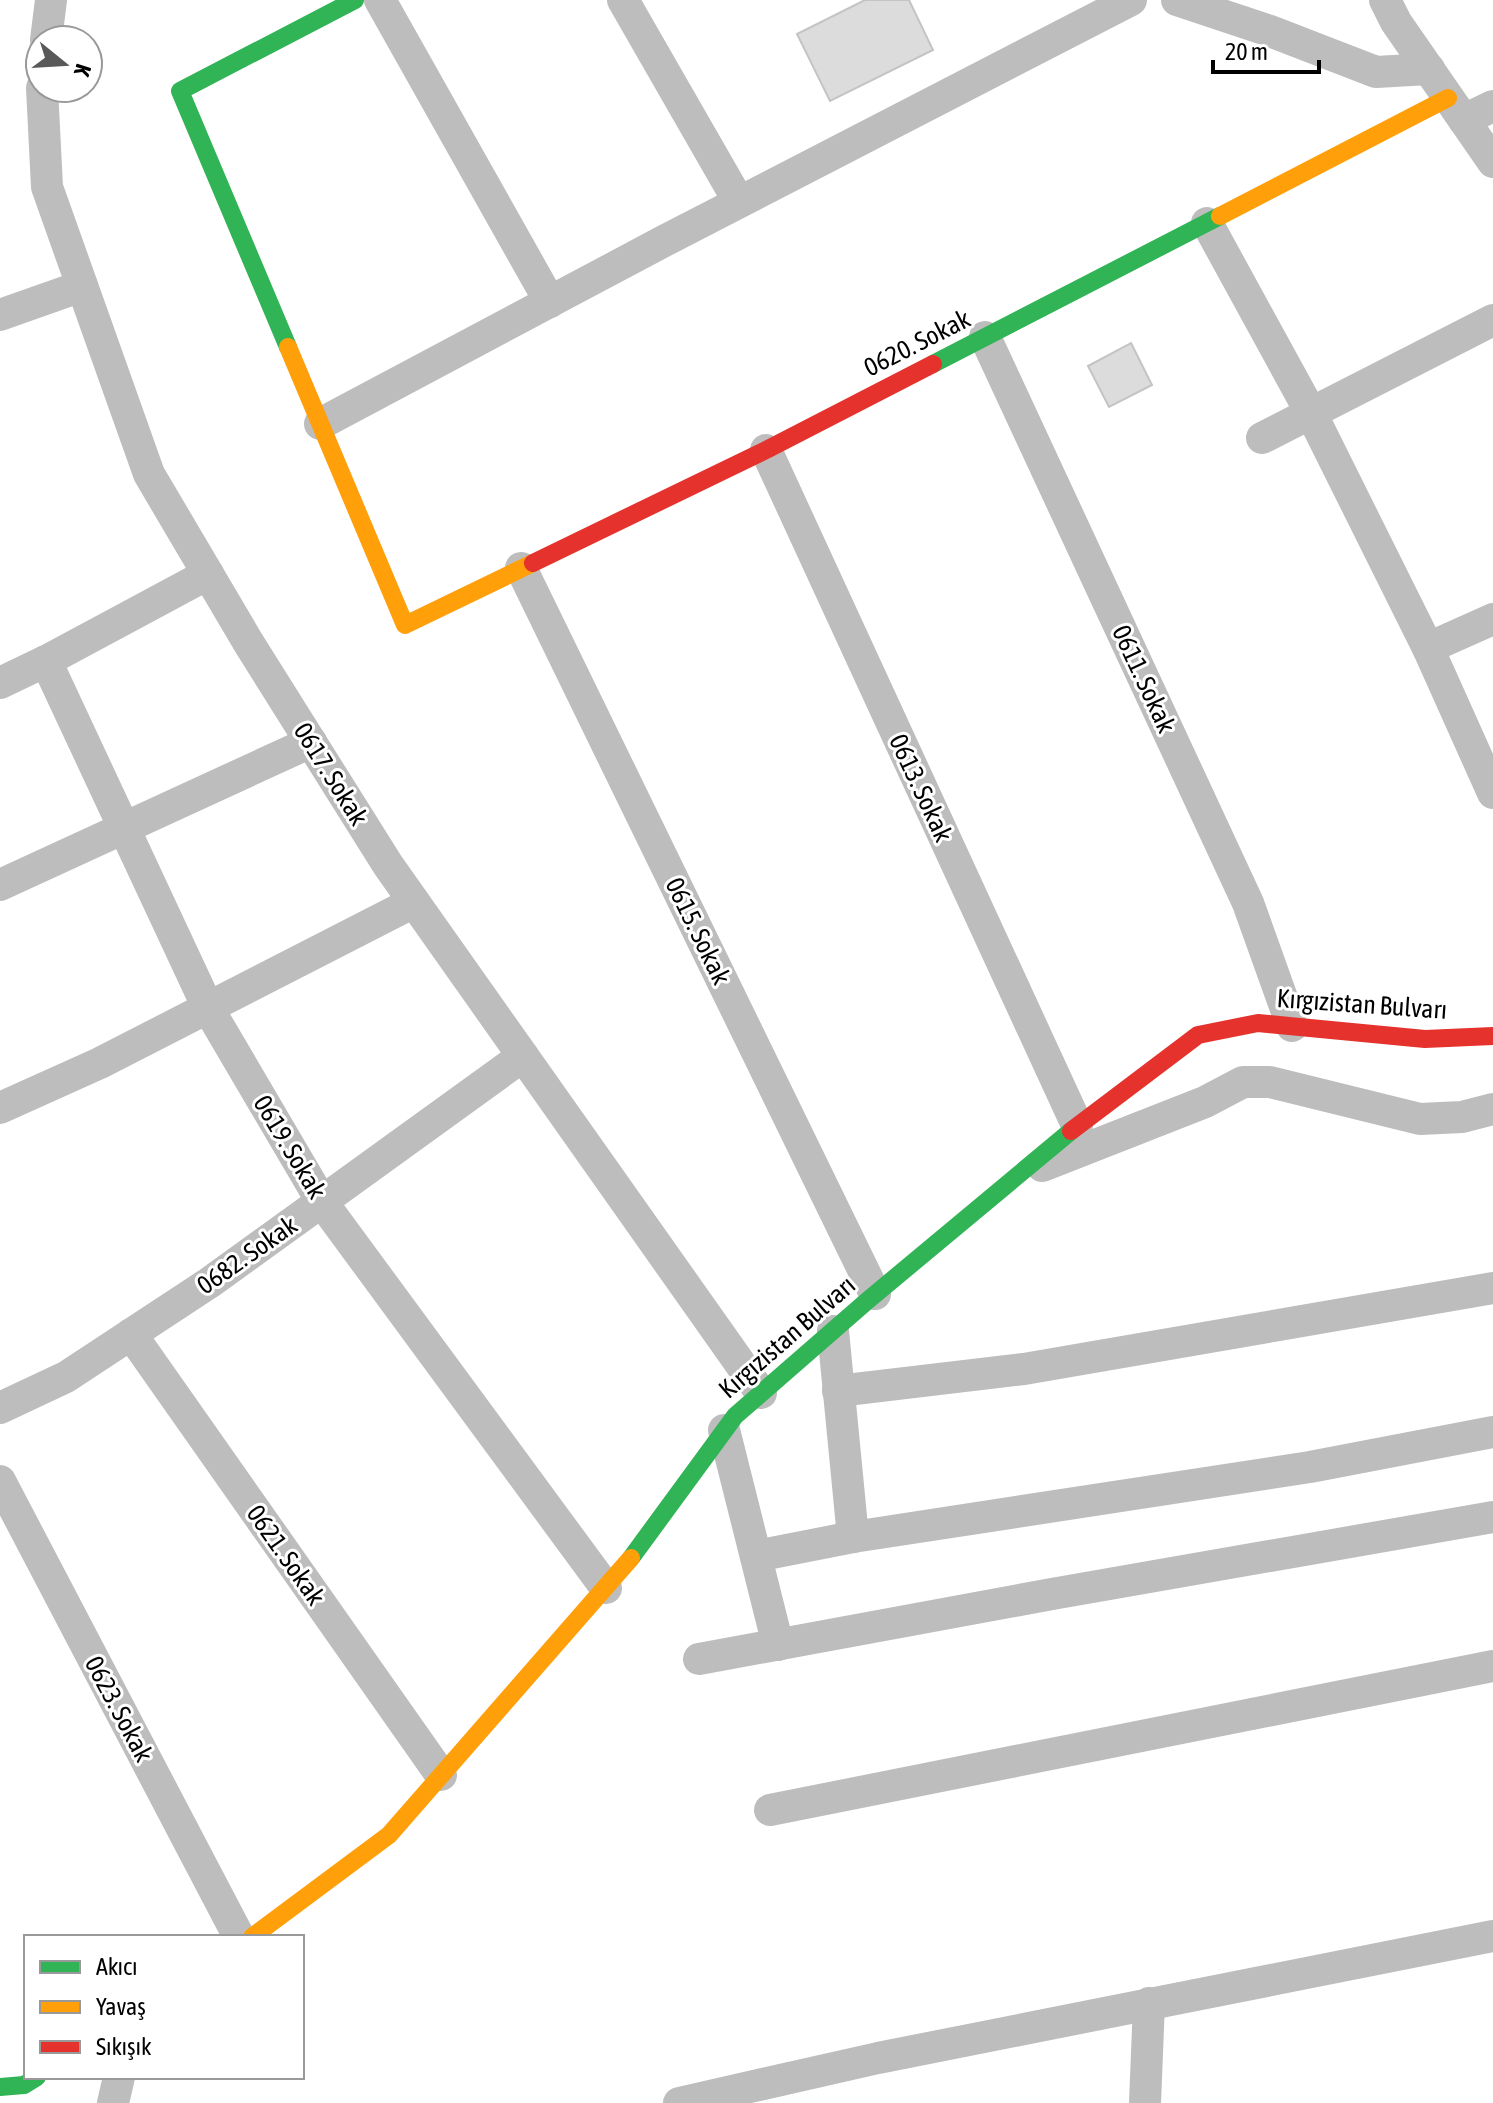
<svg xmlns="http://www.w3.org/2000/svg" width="1493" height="2103" viewBox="0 0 1493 2103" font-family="'Asap Condensed',sans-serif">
<rect width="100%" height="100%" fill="#fff"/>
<g fill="#dcdcdc" stroke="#c4c4c4" stroke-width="2">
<path d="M865,0H909L933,50L830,101L797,34Z"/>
<path d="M1131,343L1152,385L1109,407L1088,366Z"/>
</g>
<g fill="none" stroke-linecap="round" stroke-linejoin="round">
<g stroke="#bdbdbd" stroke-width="32">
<path d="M380,0L550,302"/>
<path d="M623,0L739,202"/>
<path d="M1177,0L1270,31L1376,72L1429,69"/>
<path d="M1385,0L1396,22L1493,162"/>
<path d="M46,40L51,0"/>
<path d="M42,88L47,187L149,474L248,642L388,865L761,1393"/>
<path d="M1464,120L1493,106"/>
<path d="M1207,223L1311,413L1428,648L1493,793"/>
<path d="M0,315L82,286"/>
<path d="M985,337L1248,903L1292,1026"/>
<path d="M320,424L664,241L1131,0"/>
<path d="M1262,438L1493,320"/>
<path d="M766,450L1077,1125"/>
<path d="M521,568L875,1294"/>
<path d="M1428,648L1493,619"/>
<path d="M46,661L208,1008L322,1202L606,1588"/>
<path d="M0,683L46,661L208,574"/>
<path d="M0,885L311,742"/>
<path d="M0,1108L100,1063L414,902"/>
<path d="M1042,1166L1205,1102L1243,1082H1270L1420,1119L1462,1117L1493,1109"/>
<path d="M833,1331L853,1537"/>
<path d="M131,1334L441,1775"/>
<path d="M838,1391L1024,1369L1493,1288"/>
<path d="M0,1408L66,1377L209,1283L523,1056"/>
<path d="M724,1430L778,1645"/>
<path d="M0,1481L239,1937"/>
<path d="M756,1556L853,1537L1310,1467L1493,1432"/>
<path d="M699,1659L1052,1594L1493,1517"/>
<path d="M770,1810L1493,1666"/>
<path d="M113,2103L119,2077"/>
<path d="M679,2103L878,2058L1493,1936"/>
<path d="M1145,2103L1149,2003"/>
</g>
<g stroke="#30b455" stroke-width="18">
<path d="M288,347L180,91L355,0"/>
<path d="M933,364L1220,216"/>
<path d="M631,1558L735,1416L867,1301L1071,1131"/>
<path d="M0,2087L24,2085L37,2077"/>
</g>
<g stroke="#ff9f0a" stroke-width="18">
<path d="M1220,216L1448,98"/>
<path d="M288,347L405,625L533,563"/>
<path d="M252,1937L389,1835L631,1558"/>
</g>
<g stroke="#e5322d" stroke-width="18">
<path d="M533,563L766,450L933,364"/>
<path d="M1071,1131L1198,1035L1258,1023L1425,1039L1493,1036"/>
</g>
</g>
<g text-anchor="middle" stroke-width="6" stroke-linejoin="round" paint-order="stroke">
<g font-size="26" fill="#000" stroke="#fff">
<text transform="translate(917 343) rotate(-27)" y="9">0620. Sokak</text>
<text transform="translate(1144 679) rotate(65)" y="9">0611. Sokak</text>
<text transform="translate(331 774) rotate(58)" y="9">0617. Sokak</text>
<text transform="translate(921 788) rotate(65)" y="9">0613. Sokak</text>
<text transform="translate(698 931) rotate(64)" y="9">0615. Sokak</text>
<text transform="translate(1362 1004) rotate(4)" y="9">Kırgızistan Bulvarı</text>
<text transform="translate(290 1147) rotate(59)" y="9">0619. Sokak</text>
<text transform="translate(247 1255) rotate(-35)" y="9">0682. Sokak</text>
<text transform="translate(787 1337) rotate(-41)" y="9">Kırgızistan Bulvarı</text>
<text transform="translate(286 1555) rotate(55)" y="9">0621. Sokak</text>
<text transform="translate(119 1709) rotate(62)" y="9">0623. Sokak</text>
</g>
</g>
<rect x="24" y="1935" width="280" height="144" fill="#ffffff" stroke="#999999" stroke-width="2"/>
<rect x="40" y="1961" width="40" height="12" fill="#30b455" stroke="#999999" stroke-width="2"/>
<text x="96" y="1975" font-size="24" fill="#000000">Akıcı</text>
<rect x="40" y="2001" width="40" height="12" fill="#ff9f0a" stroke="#999999" stroke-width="2"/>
<text x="96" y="2015" font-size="24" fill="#000000">Yavaş</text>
<rect x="40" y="2041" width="40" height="12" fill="#e5322d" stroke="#999999" stroke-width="2"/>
<text x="96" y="2055" font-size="24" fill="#000000">Sıkışık</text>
<g transform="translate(64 64) rotate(108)"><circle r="38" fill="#ffffff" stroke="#999999" stroke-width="2"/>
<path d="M0-6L14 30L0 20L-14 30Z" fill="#595959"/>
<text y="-12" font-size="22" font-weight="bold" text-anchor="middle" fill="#000000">K</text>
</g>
<path d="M1213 60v12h106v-12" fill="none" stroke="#000000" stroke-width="4"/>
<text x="1225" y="60" font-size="24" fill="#000000" stroke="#ffffff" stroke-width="6" paint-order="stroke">20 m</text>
</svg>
